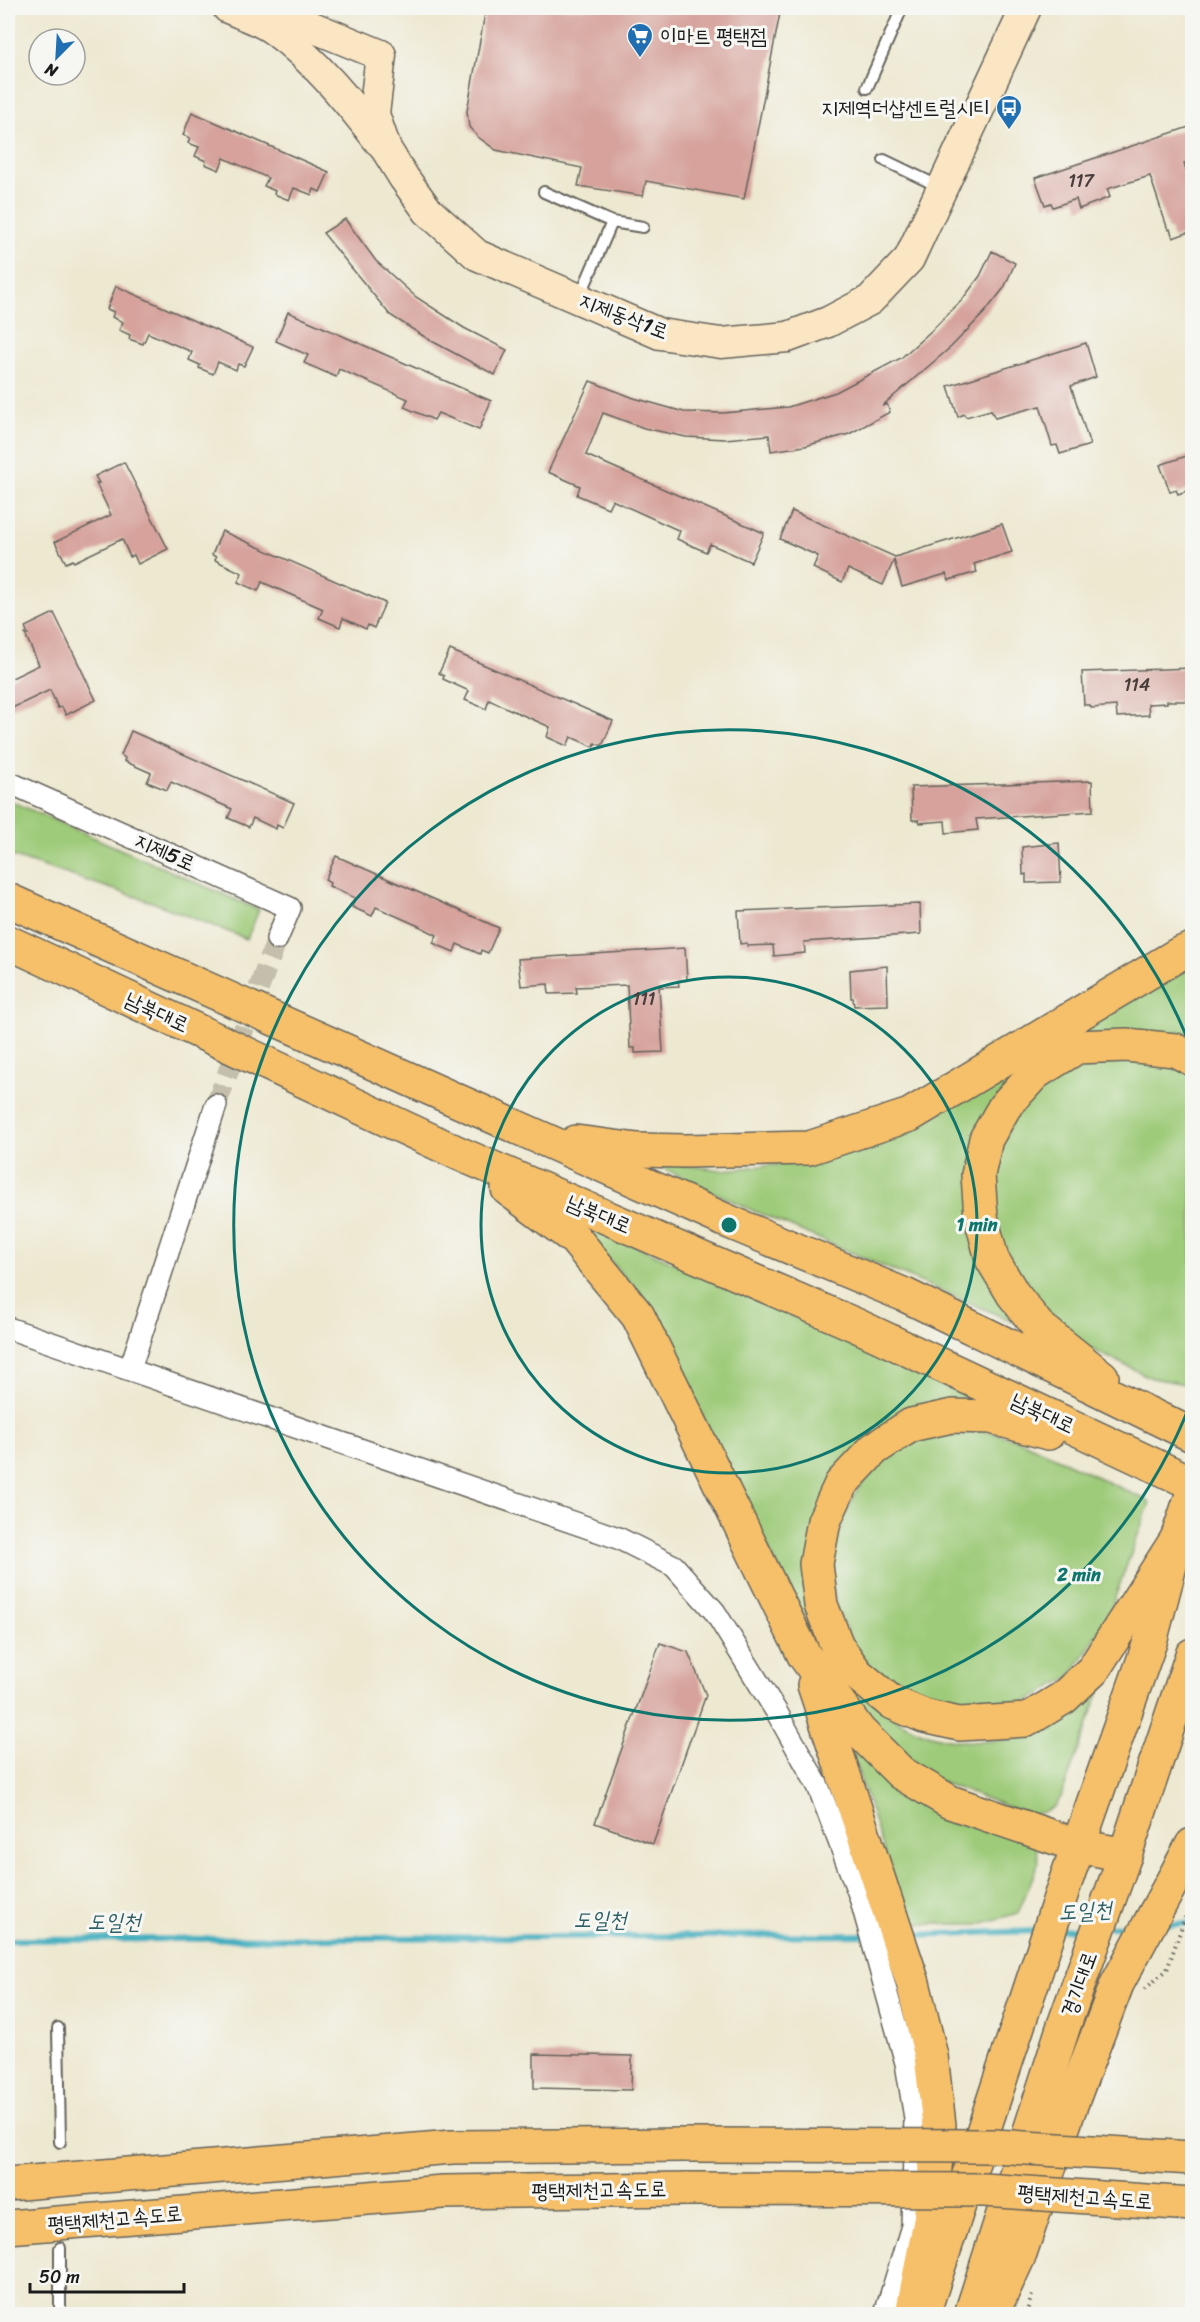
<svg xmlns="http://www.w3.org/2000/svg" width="1200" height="2322" viewBox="0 0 1200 2322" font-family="Sriracha,'Poor Story',sans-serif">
<rect width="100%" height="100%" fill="#f6f6f2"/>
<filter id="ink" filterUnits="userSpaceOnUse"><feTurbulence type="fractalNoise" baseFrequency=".0167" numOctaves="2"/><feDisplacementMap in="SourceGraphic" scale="12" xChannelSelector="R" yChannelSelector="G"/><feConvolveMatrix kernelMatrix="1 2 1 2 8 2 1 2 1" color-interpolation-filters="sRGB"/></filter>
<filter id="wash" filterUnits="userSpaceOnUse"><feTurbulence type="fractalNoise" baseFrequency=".008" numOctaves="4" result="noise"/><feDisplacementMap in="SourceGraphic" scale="24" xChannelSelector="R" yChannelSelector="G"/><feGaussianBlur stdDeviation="1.35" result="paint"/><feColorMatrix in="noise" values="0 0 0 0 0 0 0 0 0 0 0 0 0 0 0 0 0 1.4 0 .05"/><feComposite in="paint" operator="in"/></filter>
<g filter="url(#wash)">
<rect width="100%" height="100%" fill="#ede8d0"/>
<g fill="#9ecb79" stroke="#5d744a" stroke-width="1.5">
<path d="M8,800L259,910L247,939L152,902L8,855Z"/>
<path d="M1192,957V1047L1081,1038L978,1145L1026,1327L754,1211L656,1165L658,1162L722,1170L804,1162Z"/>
<path d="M1131,1056L1192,1070V1385L1152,1378L1087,1347L1033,1307L995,1237L994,1162L1014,1118L1031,1099L1057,1079L1087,1061Z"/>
<path d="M570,1216L974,1398L944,1402L839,1464L817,1629L810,1632L703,1417L665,1334L640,1294Z"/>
<path d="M956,1430L992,1432L1021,1441L1150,1502L1107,1619L1070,1677L1010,1711L924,1705L862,1661L836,1610L833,1577L834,1547L846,1514L859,1487L876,1468L898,1450L929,1436Z"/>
<path d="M836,1664C854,1681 878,1708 898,1720C944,1749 1010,1748 1057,1722C1073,1713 1088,1695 1103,1683L1061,1797L1055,1806L1047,1811L1030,1815L930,1778L863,1719Z"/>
<path d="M847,1738L1036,1847L1039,1862L1018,1913L980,1924H908Z"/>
</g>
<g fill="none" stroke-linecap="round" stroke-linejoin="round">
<g stroke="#41aebf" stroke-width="6">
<path d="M1160,1925L1192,1923"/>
<path d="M1109,1927L1138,1926"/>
<path d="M1061,1930L1087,1928"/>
<path d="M908,1935L1039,1931"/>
<path d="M8,1940L868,1935"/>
</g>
</g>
<g id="blocks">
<g fill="#d6a29b">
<path d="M486,8H781L744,199L646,181L643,196L578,186L582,168L496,150L478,137L469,127L467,111Z"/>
<path d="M192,112L329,172L320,192L314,189L312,195L294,188L289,200L274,194L275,191L264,186L268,178L224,158L219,170L205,164L206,161L195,156L199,147L188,143L190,138L183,135Z"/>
<path d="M1192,126V160L1184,163L1192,188V231L1173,238L1170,229L1168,230L1150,176L1107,189L1110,197L1079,209L1076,199L1053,207L1051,203L1045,205L1035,178Z"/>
<path d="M345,219L376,261L416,297L464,328L507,350L495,375L428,339L390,315L323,233Z"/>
<path d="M992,251L1015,263L1004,288L985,312L951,347L882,406L887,404L890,412L849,434L805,446L771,451L769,435L725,439L686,437L644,428L603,413L586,455L764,533L751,562L710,544L706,552L677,539L680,531L612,500L608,508L577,495L580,486L548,472L590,381L634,398L684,412L723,413L788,407L836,392L901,358L931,331L962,300L980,276Z"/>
<path d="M116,286L253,347L244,366L238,364L236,370L218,362L213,374L199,368L200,365L189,360L192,352L148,333L143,344L129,339L130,335L119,330L123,322L112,317L114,312L107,309Z"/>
<path d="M288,312L491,401L479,430L438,413L434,420L404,407L408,399L339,369L336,377L304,363L308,355L276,341Z"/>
<path d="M1086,343L1096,377L1071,386L1090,445L1060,454L1057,445L1052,446L1040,406L995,418L991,410L966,417L964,414L958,417L948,386Z"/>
<path d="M1192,454V489L1178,494L1176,490L1170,492L1160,465Z"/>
<path d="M124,462L168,549L138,564L134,555L130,557L122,539L74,562L73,560L66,563L55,542L111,515L96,483H99L95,476Z"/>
<path d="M792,511L895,557L1002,524L1012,552L974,564L977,572L949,580L946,574L902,587L894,560L883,585L848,569L842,582L813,568L818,556L780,539Z"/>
<path d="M222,531L385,603L374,628L368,625L366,629L343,618L340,627L319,618L323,609L262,582L258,591L238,582L242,573L215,560L216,557L212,555Z"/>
<path d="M54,613L96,700L66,715L62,707L58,708L50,690L8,710V680L39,665L25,634H28L25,627Z"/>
<path d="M450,650L613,721L602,746L595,743L594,747L571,737L567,746L547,737L550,727L489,700L486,709L465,700L469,691L443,679L444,676L439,673Z"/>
<path d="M1192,668V701H1167V703L1148,704L1149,715L1117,717L1116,706L1091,708L1090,705H1084L1082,672Z"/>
<path d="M131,731L294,803L283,828L277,825L276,829L253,818L249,827L228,818L232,809L171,782L167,790L147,782L151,773L124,761L125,758L121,755Z"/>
<path d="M1092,781L1093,811L976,819L978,830L946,833L945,821L920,823L919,820H912L911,787Z"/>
<path d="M1059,843L1061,882L1026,883V874L1023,875L1022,847Z"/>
<path d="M336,856L499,928L488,953L481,950L480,954L457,944L454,952L433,943L437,935L421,927L376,907L372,916L352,907L355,898L329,886L330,883L325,880Z"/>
<path d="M920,904L921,934L804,942L805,953L774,956L773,945L747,946V943L740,944L738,911Z"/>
<path d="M685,948L687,980L678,981L679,986L659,987L663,1052L635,1053V1048H630L627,985L576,987L577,993L549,994L548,984L521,986L518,959Z"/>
<path d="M887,966L888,1005L854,1006L853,998H851L850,970Z"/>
<path d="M660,1643L688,1652L706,1695L653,1844L595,1823Z"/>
<path d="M534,2054L632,2056L631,2090L534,2088Z"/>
</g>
</g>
</g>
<g filter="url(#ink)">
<use href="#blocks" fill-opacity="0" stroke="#65635b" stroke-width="1.5"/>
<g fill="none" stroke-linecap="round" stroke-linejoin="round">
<path stroke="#c3bfac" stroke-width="21" stroke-dasharray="21 10" stroke-linecap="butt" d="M216,1105L277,939"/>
<defs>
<g id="lane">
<path d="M867,88L902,8"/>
<path d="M884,160L942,188"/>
<path d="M544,192L612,222L643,227"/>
<path d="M580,296L612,222"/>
<path d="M58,2028L60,2142"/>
<path d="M60,2248V2314"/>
</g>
<g id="street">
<path d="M8,782L290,908L277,939"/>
<path d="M8,1328L618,1538L674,1566L715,1612L776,1711L818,1786L860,1897L906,2063L915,2118L912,2226L885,2314"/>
<path d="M130,1369L216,1105"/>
</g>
<g id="secondary">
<path d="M228,8C243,15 261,20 274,30C315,60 348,101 379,141"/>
<path d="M266,8L381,55L374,114L386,149L404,178L428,211L477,255L660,334L721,343L788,337L828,322L870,300L909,259L1026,8"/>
</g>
<g id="primary">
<path d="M923,2314L1064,1886L1150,1642L1177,1539L1192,1495"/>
<path d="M971,2314L1064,2025L1125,1855L1192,1655"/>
</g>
<g id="highway">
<path d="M8,900L727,1221L905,1295L1192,1435"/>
<path d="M8,942L458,1153L858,1326L1192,1483"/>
<path d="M576,1142L638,1150L686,1151L809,1148L910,1115L1179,954L1192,949"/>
<path d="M508,1189L575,1239L638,1316L804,1655L859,1731L901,1773L950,1802L1079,1846L1125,1855"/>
<path d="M1102,1377L1038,1326L1013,1294L992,1259L981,1217L978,1175L986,1139L1005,1106L1035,1073L1077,1047L1126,1045L1175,1050L1192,1059"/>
<path d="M1048,1433L991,1417L952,1416L911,1425L874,1449L841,1484L824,1521L816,1564L821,1605L837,1646L857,1674L891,1702L924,1716L959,1724L1027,1720L1063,1698L1093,1670L1177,1539"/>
<path d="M814,1685L913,1983L931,2056L939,2125L930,2221L912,2314"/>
<path d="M8,2184L452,2147L689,2145"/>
<path d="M8,2227L443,2192L688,2189"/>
<path d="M992,2314L1019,2256L1069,2110L1117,1984L1192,1845"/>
</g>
</defs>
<use href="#lane" stroke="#65635b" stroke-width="14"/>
<use href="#street" stroke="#65635b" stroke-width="24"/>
<use href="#secondary" stroke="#65635b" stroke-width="33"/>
<use href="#primary" stroke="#65635b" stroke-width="36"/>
<use href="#highway" stroke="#65635b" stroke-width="36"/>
<g stroke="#65635b" stroke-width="4" stroke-dasharray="1.5 4.5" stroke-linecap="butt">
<path d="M1192,1782L1189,1791L1192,1807"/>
<path d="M1145,1989L1167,1970L1185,1917"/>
<path d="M1026,2314L1032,2295"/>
</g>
<use href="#lane" stroke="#fff" stroke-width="10"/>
<use href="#street" stroke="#fff" stroke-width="21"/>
<use href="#secondary" stroke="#fbe6c4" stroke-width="30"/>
<use href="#primary" stroke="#f6c06b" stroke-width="33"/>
<use href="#highway" stroke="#f6c06b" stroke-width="33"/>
<defs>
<g id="highway-bridge">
<path d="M689,2145L994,2146L1192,2158"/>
<path d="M688,2189L984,2190L1192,2204"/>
</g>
</defs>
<use href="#highway-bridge" stroke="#65635b" stroke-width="36" stroke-linecap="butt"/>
<use href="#highway-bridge" stroke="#f6c06b" stroke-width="33"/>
</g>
</g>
<g fill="none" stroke="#0f766e" stroke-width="3">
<circle cx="729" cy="1225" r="248"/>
<path d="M1191 1402A495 495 0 1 1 1191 1048"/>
</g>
<defs>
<symbol id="supermarket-pin" viewBox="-11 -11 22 30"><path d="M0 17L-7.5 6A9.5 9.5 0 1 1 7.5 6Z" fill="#1f6fb2" stroke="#f6f6f2"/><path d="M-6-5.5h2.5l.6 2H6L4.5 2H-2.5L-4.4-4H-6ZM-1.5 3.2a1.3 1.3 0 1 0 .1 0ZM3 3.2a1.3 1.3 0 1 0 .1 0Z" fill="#fff"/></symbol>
<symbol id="bus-pin" viewBox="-11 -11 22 30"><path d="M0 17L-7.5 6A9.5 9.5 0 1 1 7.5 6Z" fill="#1f6fb2" stroke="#f6f6f2"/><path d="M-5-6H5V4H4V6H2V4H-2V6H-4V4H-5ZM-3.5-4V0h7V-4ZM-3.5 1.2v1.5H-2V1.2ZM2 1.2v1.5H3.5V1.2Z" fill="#fff"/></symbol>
</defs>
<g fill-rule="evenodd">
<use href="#supermarket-pin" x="625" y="21" width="30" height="40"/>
<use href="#bus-pin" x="994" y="93" width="30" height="40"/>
</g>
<g text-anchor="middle" stroke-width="6" stroke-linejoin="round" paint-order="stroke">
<g font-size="18" fill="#4a3e3c">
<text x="1081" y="187">117</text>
<text x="1137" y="691">114</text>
<text x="644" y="1005">111</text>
</g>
<g font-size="21" fill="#1c1c1c" stroke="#f6f6f2" text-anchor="start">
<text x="660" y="43">이마트 평택점</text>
<text x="990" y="115" text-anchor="end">지제역더샵센트럴시티</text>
</g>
<g font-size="21" fill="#1c1c1c" stroke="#f6f6f2">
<text transform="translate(624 316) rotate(21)" y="7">지제동삭1로</text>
<text transform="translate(165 852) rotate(24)" y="7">지제5로</text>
<text transform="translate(157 1012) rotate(25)" y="7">남북대로</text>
<text transform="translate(599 1214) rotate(23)" y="7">남북대로</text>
<text transform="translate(1043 1413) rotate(25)" y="7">남북대로</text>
<text transform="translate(1079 1984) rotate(-70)" y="7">경기대로</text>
<text transform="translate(599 2190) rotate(-1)" y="7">평택제천고속도로</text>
<text transform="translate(1085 2197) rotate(4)" y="7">평택제천고속도로</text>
<text transform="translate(115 2219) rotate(-5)" y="7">평택제천고속도로</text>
</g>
<g font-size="22" font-style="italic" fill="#2d5e65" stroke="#f6f6f2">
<text transform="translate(1085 1910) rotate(-3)" y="8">도일천</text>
<text x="600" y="1927">도일천</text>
<text x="114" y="1929">도일천</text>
</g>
</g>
<circle cx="729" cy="1225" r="9" fill="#0f766e" stroke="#f6f6f2" stroke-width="3"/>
<g font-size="18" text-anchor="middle" font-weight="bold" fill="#0f766e" stroke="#f6f6f2" stroke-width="6" stroke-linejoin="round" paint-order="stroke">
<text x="977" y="1231">1 min</text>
<text x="1079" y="1581">2 min</text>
</g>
<rect width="1200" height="2322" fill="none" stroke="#f6f6f2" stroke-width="30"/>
<g transform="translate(57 57) rotate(204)"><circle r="28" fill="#f6f6f2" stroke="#9f9f9c" stroke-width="1.5"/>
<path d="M0-4.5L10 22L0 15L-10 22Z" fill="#1f6fb2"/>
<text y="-9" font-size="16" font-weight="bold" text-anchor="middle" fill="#1c1c1c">N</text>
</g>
<path d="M30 2283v9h154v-9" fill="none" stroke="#1c1c1c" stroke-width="3"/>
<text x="39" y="2283" font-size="18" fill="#1c1c1c" stroke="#f6f6f2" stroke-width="4.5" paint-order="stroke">50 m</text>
</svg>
